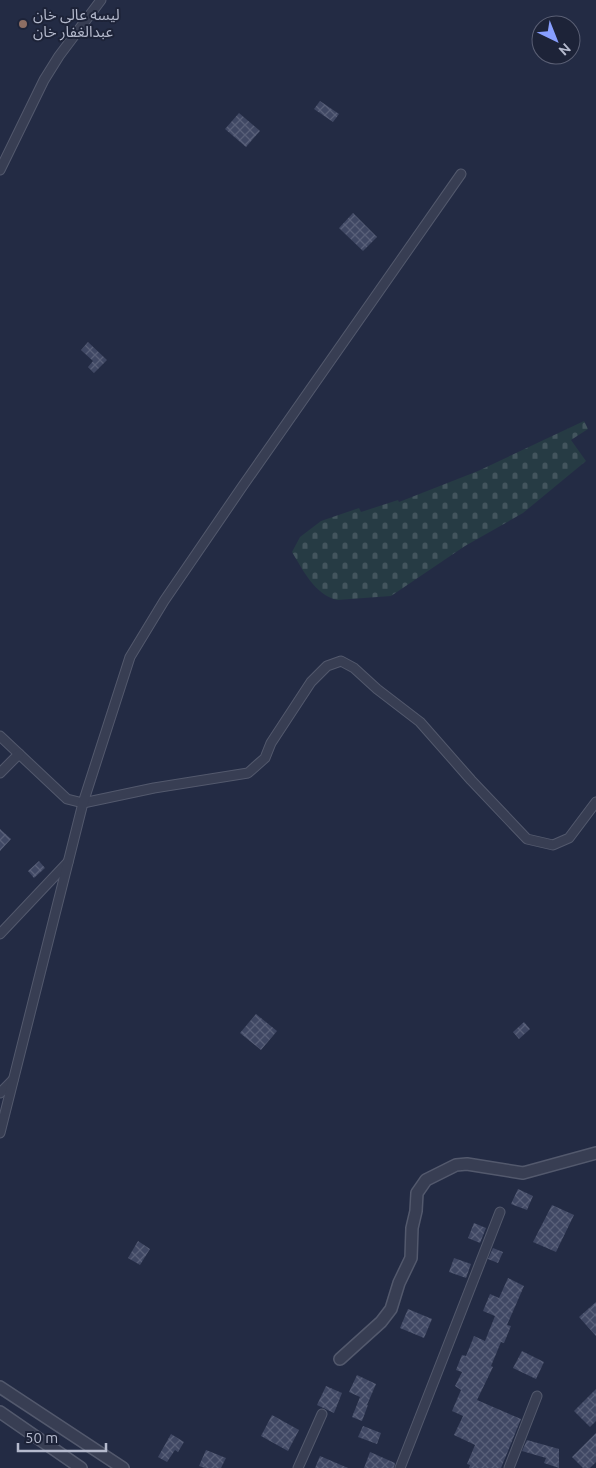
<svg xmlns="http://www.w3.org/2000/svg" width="596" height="1468" viewBox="0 0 596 1468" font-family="Ubuntu,'Noto Sans Arabic',sans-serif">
<defs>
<pattern id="cemetery-stones" width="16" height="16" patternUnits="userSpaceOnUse" patternTransform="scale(1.25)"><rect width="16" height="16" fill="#263b44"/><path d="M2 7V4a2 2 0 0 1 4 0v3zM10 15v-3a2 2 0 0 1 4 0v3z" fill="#43555e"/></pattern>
<pattern id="building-cross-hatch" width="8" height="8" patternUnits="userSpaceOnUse" patternTransform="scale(1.25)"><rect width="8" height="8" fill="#404864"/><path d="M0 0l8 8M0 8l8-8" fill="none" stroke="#596079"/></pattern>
</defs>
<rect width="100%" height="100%" fill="#232b44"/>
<path fill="url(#cemetery-stones)" d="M584,421L588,429L571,440L586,461L523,513L465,546L391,596L337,600C314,594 303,570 292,552L300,537L321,521L359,508L361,512L398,500L399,502L478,471Z"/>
<g fill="url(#building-cross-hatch)">
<path d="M320,101L339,114L333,122L314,109Z"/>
<path d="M239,113L260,131L246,147L225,129Z"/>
<path d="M353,213L377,237L363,251L339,228Z"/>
<path d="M88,342L107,360L94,373L88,367L93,361L81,350Z"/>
<path d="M0,829L11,839L0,851Z"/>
<path d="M39,861L45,868L34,878L28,871Z"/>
<path d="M256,1014L277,1031L261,1050L240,1033Z"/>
<path d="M524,1022L530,1029L519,1039L513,1032Z"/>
<path d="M518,1189L533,1196L527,1210L511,1204Z"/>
<path d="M552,1205L574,1215L556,1252L533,1242Z"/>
<path d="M474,1223L486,1228L480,1243L468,1238Z"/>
<path d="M138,1241L150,1249L140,1265L128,1258Z"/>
<path d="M493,1248L503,1252L498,1263L488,1259Z"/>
<path d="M454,1258L471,1264L466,1278L449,1272Z"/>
<path d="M508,1278L524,1286L507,1325L511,1326L504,1343L501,1342L491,1366L493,1367L477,1400L521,1419L501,1468H469L470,1465L467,1464L475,1445L454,1435L463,1416L452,1411L461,1390L455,1386L462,1372L456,1370L462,1355L466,1356L474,1336L485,1341L495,1316L483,1311L490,1294L499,1298Z"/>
<path d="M596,1302V1336L579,1317Z"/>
<path d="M408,1309L432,1319L424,1338L400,1328Z"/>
<path d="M522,1351L544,1362L536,1379L513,1368Z"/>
<path d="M357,1375L376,1384L367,1405H368L362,1421L352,1417L360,1397L349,1392Z"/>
<path d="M326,1386L342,1393L334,1413L317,1405Z"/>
<path d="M596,1389V1421L590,1427L574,1411Z"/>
<path d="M272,1415L299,1430L288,1451L261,1436Z"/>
<path d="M363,1426L381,1433L377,1444L358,1437Z"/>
<path d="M596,1433V1462L590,1468H583L572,1457Z"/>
<path d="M171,1434L184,1442L178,1452L175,1450L167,1462L158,1457Z"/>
<path d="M527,1440L559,1449V1468L544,1463L546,1458L522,1451Z"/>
<path d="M206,1450L226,1458L221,1468H205L199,1466Z"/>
<path d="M370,1452L395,1463L394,1468H364Z"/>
<path d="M320,1456L348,1468H315Z"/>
</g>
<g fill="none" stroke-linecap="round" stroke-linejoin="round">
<defs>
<g id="minor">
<path d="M0,170L44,80L59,56L101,0"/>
<path d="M0,736L67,799L83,803L154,788L248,773L265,758L271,743L311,682L327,666L341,661L354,668L377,689L420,722L471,780L527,839L553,845L569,838L596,802"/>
<path d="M0,773L19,754"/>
<path d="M0,934L68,862"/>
<path d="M0,1093L13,1080"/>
<path d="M0,1133L83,803L130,657L164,601L242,487L461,174"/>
<path d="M298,1468L322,1414"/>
<path d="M400,1468L500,1212"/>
<path d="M509,1468L537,1396"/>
</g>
<g id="tertiary">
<path d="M340,1359L381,1322L391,1309L399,1283L411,1258L412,1228L416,1211L417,1193L426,1180L456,1165L467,1164L523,1173L596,1153"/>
<path d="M0,1387L123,1468"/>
<path d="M0,1412L81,1468"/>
</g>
</defs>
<use href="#minor" stroke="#53596d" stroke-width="11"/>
<use href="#tertiary" stroke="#53596d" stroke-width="14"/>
<use href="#minor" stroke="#383e53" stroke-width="9"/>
<use href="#tertiary" stroke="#383e53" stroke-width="11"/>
</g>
<circle fill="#8d6e63" stroke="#1d2338" stroke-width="2" cx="23" cy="24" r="5"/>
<g text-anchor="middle" stroke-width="4" stroke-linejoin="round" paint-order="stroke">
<g font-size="15" fill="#b5bacd" stroke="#1d2338" text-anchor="start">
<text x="33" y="20">لیسه عالی خان<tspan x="33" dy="17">عبدالغفار خان</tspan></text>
</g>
</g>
<g transform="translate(556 40) rotate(137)"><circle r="24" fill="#1d2338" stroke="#5a5f74"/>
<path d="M0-4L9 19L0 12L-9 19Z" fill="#889fff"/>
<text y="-8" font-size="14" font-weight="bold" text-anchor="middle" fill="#b5bacd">N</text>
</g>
<path d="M18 1443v8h88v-8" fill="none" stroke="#b5bacd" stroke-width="2.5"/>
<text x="25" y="1443" font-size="15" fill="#b5bacd" stroke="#1d2338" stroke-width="4" paint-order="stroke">50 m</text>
</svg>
